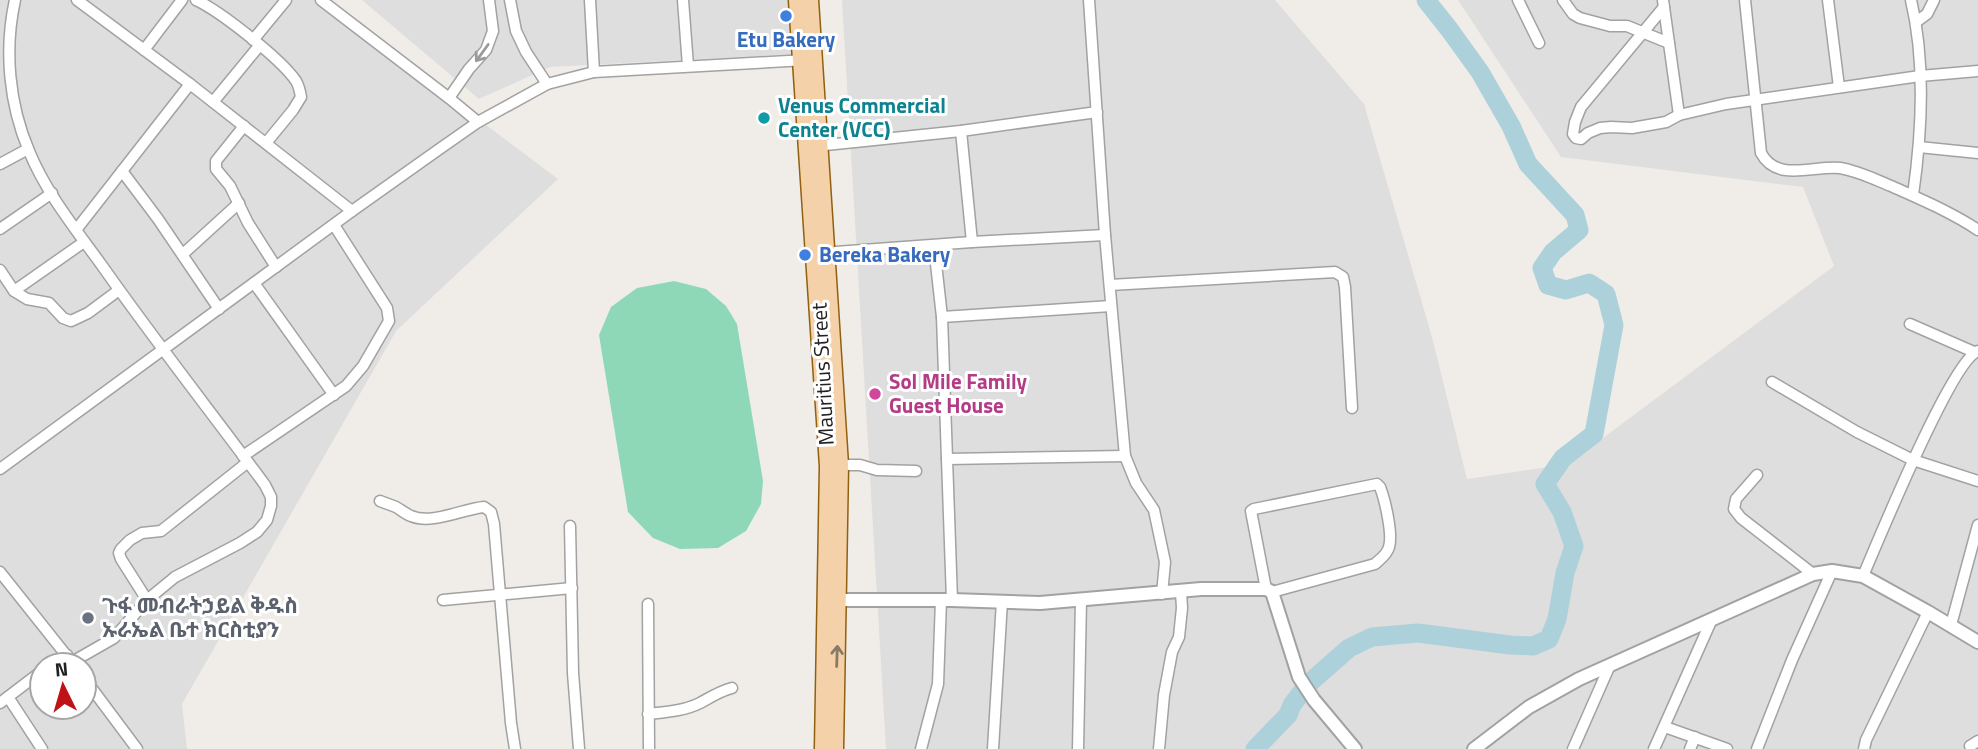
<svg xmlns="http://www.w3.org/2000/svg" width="1978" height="749" viewBox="0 0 1978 749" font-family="'Titillium Web','Noto Sans Ethiopic',sans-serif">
<rect width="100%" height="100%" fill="#f0ede8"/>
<g fill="#dfdede" fill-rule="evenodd">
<path d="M0,0H320L558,179L396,331L182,704L187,749H0ZM42,665H84V707H42Z"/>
<path d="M362,0H790L796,54L550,67L479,99Z"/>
<path d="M842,0H1275L1364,104L1432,337L1467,479L1568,464L1834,266L1803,187L1561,157L1458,0H1978V749H886Z"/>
</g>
<path fill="#8ed8b8" d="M674,281L706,289L726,306L737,324L763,481L761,504L746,531L718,548L680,549L653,538L628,512L599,335L611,307L637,288Z"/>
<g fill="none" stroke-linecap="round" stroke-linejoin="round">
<path stroke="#add1da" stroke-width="19" d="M1255,749L1288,715L1292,705L1307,685L1349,648L1372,637L1418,633L1510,645L1533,646L1549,639L1557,619L1565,573L1574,546L1562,512L1545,484L1563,458L1594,434L1614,325L1606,294L1589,283L1566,290L1548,285L1542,268L1553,252L1579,230L1575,215L1528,164L1511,126L1480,72L1449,29L1426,0"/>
<defs>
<g id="minor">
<path d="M15,0C4,50 9,104 29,151C46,193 77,231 103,267C155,341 211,412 265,485L271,497V506L267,520L257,532L240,543L175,577L147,600L114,638L72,662"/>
<path d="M77,0L190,84L352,211"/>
<path d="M196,0C220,11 281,59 296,81C299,86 300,91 301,97L293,110L266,143"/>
<path d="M321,0L449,98L478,122"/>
<path d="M510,0L516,31L526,52L547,84"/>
<path d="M590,0L594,72"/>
<path d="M683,0L688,66"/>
<path d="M1089,0L1105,235L1125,456L1136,483L1154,510L1165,562L1162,594"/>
<path d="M1518,0L1539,43"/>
<path d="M1563,0L1573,14L1580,18L1610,26H1627L1669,43"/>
<path d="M1663,0L1679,115"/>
<path d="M1745,0L1761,153C1777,183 1814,165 1840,168C1858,171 1874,179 1891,186C1920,199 1951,212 1978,230"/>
<path d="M1828,0L1839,87"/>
<path d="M1911,0C1926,63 1922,132 1913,195"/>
<path d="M1664,7L1581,107L1575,122L1573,134L1576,138L1581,139L1588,133L1600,128L1611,127L1632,128L1666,122L1679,115L1726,104L1920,76L1978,71"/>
<path d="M1916,22L1927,14L1934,0"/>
<path d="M253,40L286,0"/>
<path d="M144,50L182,0"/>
<path d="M449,98L469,69L486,50L493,31L489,0"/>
<path d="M213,102L259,46"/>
<path d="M244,126L216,161V169L230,186L248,223L276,267"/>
<path d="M961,131L972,242"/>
<path d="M816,146L961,131L1097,112"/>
<path d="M1919,147L1978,153"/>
<path d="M0,164L28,149"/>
<path d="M122,171L158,219L219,309"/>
<path d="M0,229L52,193"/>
<path d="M76,230L190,84"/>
<path d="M934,246L942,317L952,600"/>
<path d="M822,253L972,242L1105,235"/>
<path d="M183,254L239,203"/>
<path d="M0,270L14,291L27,299L49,303L63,318L71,321L88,313L119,290"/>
<path d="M254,283L334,395"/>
<path d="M1110,285L1335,272L1343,277L1345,287L1352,408"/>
<path d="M14,291L84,242"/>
<path d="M942,317L1111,306"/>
<path d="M1910,324L1974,352"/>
<path d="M1772,382L1857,432L1913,460L1978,481"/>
<path d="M243,456L346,386L363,366L389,321L387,308L334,225"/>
<path d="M947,459L1125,456"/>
<path d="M836,465H860L877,470L916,471"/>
<path d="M0,469L352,211L438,150L478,122L547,84L594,72L806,60"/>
<path d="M1757,475L1736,499L1734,509L1741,518L1813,574"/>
<path d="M380,501C385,503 391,505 396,507C401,510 406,514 411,516C432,525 462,509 484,507L491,512L494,524L511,723L515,749"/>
<path d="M570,526L573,673L579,749"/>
<path d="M0,572L74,665"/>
<path d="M1863,576C1878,541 1952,360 1978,351"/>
<path d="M1266,589L1251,511L1254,509L1367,486L1377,484L1380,487C1385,500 1393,534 1389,547C1387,555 1380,559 1375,564L1272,592"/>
<path d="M147,600L121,559L119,553L121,549L130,540L142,533L161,531L248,462"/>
<path d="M443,600L572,588"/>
<path d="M648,604L649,749"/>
<path d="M1951,625L1978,525"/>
<path d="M51,665L67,655"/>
<path d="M84,678L137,749"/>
<path d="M8,697L42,749"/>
<path d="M0,703L42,671"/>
<path d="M648,714C666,712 684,711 700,703C711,697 720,691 732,688"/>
<path d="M1665,727L1727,749"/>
<path d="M1970,746L1978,741"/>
<path d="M921,749L938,684L941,600"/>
<path d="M993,749L1002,601"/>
<path d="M1078,749L1081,600"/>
<path d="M1159,749L1164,695L1172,652L1179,637L1182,608L1181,592"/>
<path d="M1573,749L1610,665"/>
<path d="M1654,749L1712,619"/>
<path d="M1690,749L1695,737"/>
<path d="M1757,749L1792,660L1832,571"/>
<path d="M1864,749L1866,740L1928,612"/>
</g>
<g id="tertiary">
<path d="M829,600H952L1040,603L1201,589H1266L1272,592L1299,677L1314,700L1355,749"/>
<path d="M1474,749L1529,707L1579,679L1813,574L1832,571L1863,576L1928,612L1978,642"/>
</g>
<g id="primary">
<path d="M797,0L828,466L823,749"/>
<path d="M810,0L840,465L835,749"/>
</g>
</defs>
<use href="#minor" stroke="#a2a2a2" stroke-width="13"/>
<use href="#tertiary" stroke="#a2a2a2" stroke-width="16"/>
<use href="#primary" stroke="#90600e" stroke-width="19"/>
<use href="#minor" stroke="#fff" stroke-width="10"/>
<use href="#tertiary" stroke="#fff" stroke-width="12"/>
<use href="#primary" stroke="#f4d1a9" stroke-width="16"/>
</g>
<defs><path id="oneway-shaft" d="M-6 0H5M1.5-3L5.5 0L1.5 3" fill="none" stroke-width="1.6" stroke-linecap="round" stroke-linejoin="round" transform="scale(1.75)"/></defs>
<use stroke="#9b9b9b" href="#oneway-shaft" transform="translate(482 53) rotate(126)"/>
<use stroke="#8a7965" href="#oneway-shaft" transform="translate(837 656) rotate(-88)"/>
<g fill="#3f7fe0" stroke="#fff" stroke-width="2.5">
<circle cx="786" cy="16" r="7"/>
<circle cx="805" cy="255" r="7"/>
</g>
<circle fill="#0f9aa8" stroke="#fff" stroke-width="2.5" cx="764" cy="118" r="7"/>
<circle fill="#d1479c" stroke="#fff" stroke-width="2.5" cx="875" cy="394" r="7"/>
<circle fill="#6b7280" stroke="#fff" stroke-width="2.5" cx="88" cy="618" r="7"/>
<g text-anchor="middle" stroke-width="6" stroke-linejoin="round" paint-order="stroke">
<g font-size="21" font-weight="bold" fill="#366cbe" stroke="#fff">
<text x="786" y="47">Etu Bakery</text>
<text x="819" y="262" text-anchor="start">Bereka Bakery</text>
</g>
<g font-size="21" font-weight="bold" fill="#0d838f" stroke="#fff" text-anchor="start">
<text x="778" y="113">Venus Commercial<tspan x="778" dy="24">Center (VCC)</tspan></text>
</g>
<g font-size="21" fill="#212121" stroke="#fff">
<text transform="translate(823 374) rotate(-93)" y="7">Mauritius Street</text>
</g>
<g font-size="21" font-weight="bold" fill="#b23c85" stroke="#fff" text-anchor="start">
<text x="889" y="389">Sol Mile Family<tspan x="889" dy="24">Guest House</tspan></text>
</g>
<g font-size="21" font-weight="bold" fill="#5b616d" stroke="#fff" text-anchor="start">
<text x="102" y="613">ጉፋ መብራትኃይል ቅዱስ<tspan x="102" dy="24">ኡራኤል ቤተ ክርስቲያን</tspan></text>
</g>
</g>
<g transform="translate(63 686) rotate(355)"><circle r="33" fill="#ffffff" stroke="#a6a6a6" stroke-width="2"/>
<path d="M0-5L12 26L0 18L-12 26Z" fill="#bf1218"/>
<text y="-10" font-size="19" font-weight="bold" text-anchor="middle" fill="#212121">N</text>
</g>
</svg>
